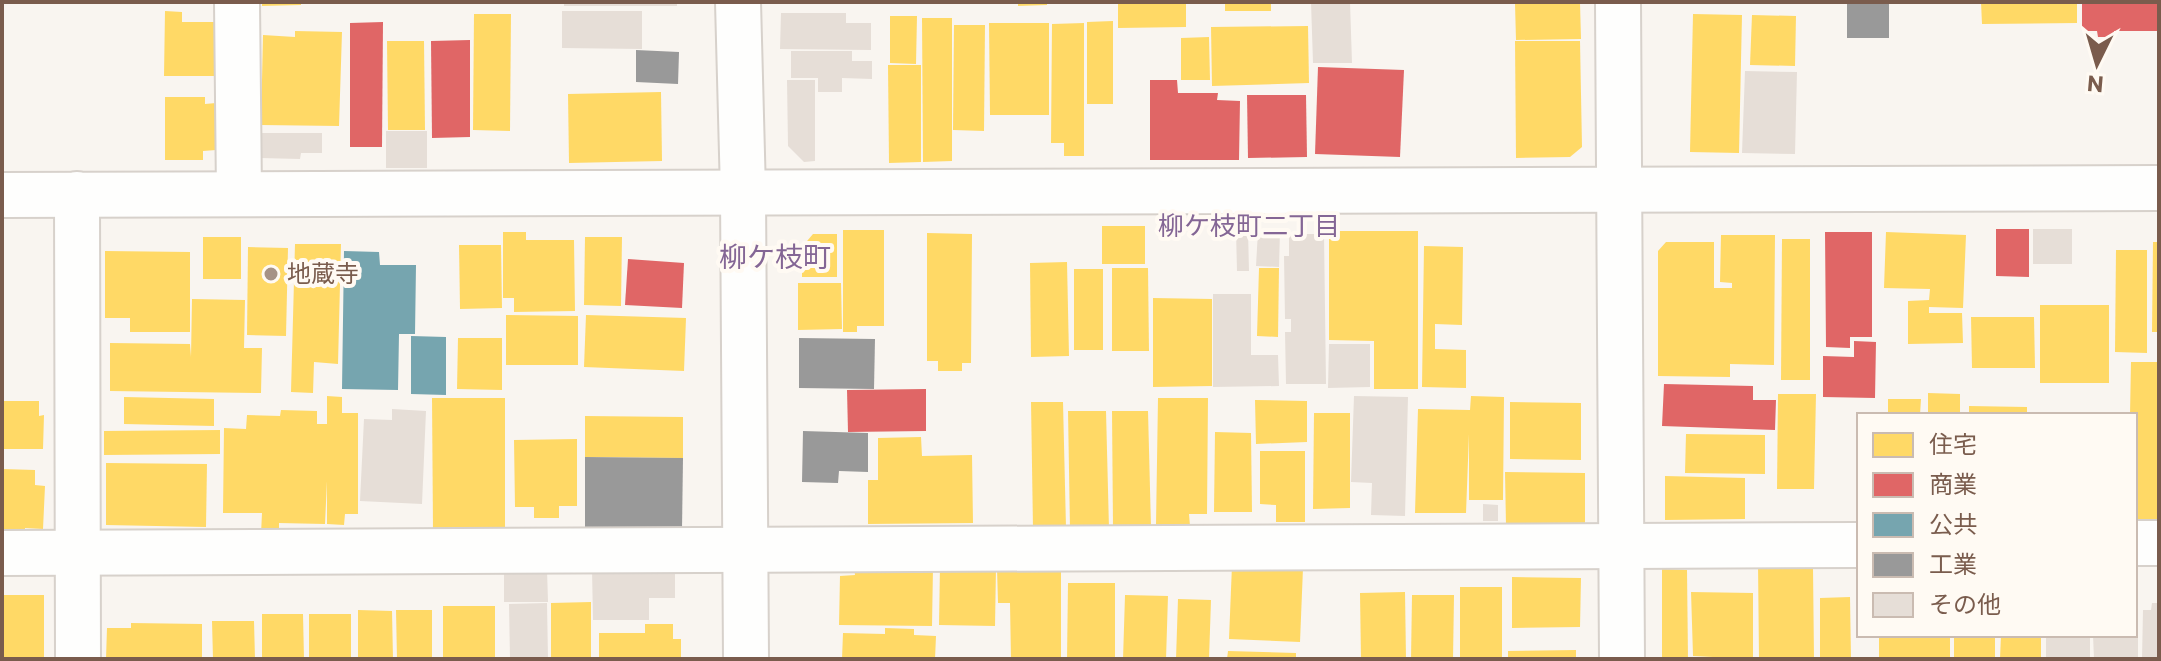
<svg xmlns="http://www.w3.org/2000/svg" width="2161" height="661" viewBox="0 0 2161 661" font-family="Commissioner,'Noto Sans JP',sans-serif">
<rect width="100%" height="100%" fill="#f9f5f0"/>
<g fill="#ffd966">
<path d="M262,2H301V5L262,6Z"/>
<path d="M1018,2H1047V5L1018,6Z"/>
<path d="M1118,2H1186V27L1118,28Z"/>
<rect x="1225" y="2" width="46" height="9"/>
<path d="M1981,2H2077V23L1982,24Z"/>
<path d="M1580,3L1581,39L1516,40L1515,4Z"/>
<path d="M165,11L182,12V22H216V76H164Z"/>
<path d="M474,14H511L510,131L473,130Z"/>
<path d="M1693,14L1742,15L1739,153L1690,152Z"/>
<path d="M1752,15L1796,16L1795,66L1750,65Z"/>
<path d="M890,16H917L916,64L890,63Z"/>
<path d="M922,18H952V161L923,162Z"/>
<path d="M1113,21V104H1087V22Z"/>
<path d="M989,23H1049V115H990Z"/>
<path d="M1084,23V156H1064V143H1051L1052,24Z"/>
<path d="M954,25H985L984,131L953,130Z"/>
<path d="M1308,26L1309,83L1212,86L1211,27Z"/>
<path d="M295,31L342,32L339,126L261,125L263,35L295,37Z"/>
<path d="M1209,37L1210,80H1181V38Z"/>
<path d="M387,41H424L425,130H388Z"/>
<path d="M1515,41H1580L1582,147L1570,157L1516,158Z"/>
<path d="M888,65H921V162L889,163Z"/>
<path d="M661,92L662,161L569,163L568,94Z"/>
<path d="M165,97H205V104L216,103V150L203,151V160H165Z"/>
<rect x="1102" y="226" width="43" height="38"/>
<path d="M843,230H884V326H857V332H843Z"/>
<path d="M1329,231H1418V389H1374V341L1329,340Z"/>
<path d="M503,232H526V240H574L575,311L514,312V298H503Z"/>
<path d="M1886,232L1966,235L1963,308L1929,307V313H1962L1963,343L1908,344V301L1929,300L1930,289L1884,288Z"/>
<path d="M927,233L972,234L971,363H962V371H938V361H927Z"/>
<path d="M813,234H837V277H802V247Z"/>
<path d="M1721,235H1775L1774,365L1730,364V377L1658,376V251L1666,242H1714V288H1732V283L1720,282Z"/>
<rect x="203" y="237" width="38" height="42"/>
<path d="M585,237H622L621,306L584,305Z"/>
<path d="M1782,239H1810V380H1781Z"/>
<path d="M2153,242H2159V332H2152Z"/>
<path d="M295,244H341L338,364L314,362L313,393L291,392Z"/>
<path d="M459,245H501L502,308L460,309Z"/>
<path d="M1424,246L1463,247L1462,325L1435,324V349L1466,350V388L1422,387Z"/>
<path d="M248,247L288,248L286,336L247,335Z"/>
<path d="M2116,250H2147V353L2115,352Z"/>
<path d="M105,251L190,252V332H130V318H105Z"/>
<path d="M1067,262L1069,356L1031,357L1030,263Z"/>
<path d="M1112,268H1148L1149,351H1112Z"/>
<path d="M1259,268H1279L1278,337L1257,336Z"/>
<rect x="1074" y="269" width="29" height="81"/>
<path d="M798,283H841L842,329L798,330Z"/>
<path d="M1153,298L1212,299V386L1153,387Z"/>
<path d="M192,299L245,300L244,348H262L261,393L110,391V343L190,344L191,357Z"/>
<rect x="2040" y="305" width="69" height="78"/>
<path d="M506,315L578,316V365H506Z"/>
<path d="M586,315L686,318L684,371L584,367Z"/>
<path d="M1971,317H2034L2035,368H1972Z"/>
<path d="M458,338H502V390L457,389Z"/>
<path d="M2131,362H2159V519H2138L2135,415H2130Z"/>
<path d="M1928,393L1960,394V415H1928Z"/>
<path d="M1778,394H1816L1814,489H1777Z"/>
<path d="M327,396L342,397V413H358V514H345L344,525L327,524V481L325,524L279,523V534H261L262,513H223L224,428L246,429L247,415L280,416L281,410L317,411V424H327Z"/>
<path d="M1471,396L1504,397L1503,500H1469V434L1466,513H1415L1418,409L1470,410Z"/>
<path d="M124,397L214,399V426L124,424Z"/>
<path d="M432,398H505V530H433Z"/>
<path d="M1158,398H1208L1207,514H1189L1190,526L1156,525Z"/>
<path d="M1888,399H1921L1920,415H1888Z"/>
<path d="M1255,400L1307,401V442L1256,444Z"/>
<path d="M2,401H39V416L44,415L43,449H2Z"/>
<path d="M1031,402H1063L1066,528L1033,530Z"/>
<path d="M1510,402L1581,403V460L1510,459Z"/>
<path d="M1969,406L2027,407V415H1969Z"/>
<path d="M1068,411H1106L1109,529H1070Z"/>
<path d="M1112,411H1148L1151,527H1113Z"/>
<path d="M1314,413H1350V508L1313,509Z"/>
<path d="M585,416L683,417V458L585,457Z"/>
<path d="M220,430V454L104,455V431Z"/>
<path d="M1215,432L1251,433L1252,512H1214Z"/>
<path d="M1686,434L1765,435V474L1685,473Z"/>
<path d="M921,437L922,456L972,455L973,523L868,524V480H878V438Z"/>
<path d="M577,439V506H559V518H534V507H515L514,440Z"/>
<path d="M1260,451H1305V522H1276V505L1260,504Z"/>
<path d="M106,463L207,464L206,527L106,525Z"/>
<path d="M2,469L35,470V485L45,486L43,529L25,528V535L2,533Z"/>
<path d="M1505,472L1585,473V525H1506Z"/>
<path d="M1665,476L1745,478V519L1665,520Z"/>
<path d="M1758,563H1785V568H1813L1814,659H1759Z"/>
<path d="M1232,565L1303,568L1300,642L1229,639Z"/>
<path d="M854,566L933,567L932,626L839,625L840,576L855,575Z"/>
<path d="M940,566L996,567L995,626L939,625Z"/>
<path d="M1061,567V659H1011L1010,603H998L997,568Z"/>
<path d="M1662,569L1687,570L1688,659H1662Z"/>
<path d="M1512,577L1581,578L1580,627L1512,628Z"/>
<path d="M1068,583H1115V659H1067Z"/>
<rect x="1460" y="587" width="42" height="72"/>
<path d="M1405,592L1406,659H1361L1360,593Z"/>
<path d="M1691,592L1753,593V659L1693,656Z"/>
<rect x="2" y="595" width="42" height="64"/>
<path d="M1125,595L1168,596L1166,659H1123Z"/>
<path d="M1412,595H1454L1453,659H1411Z"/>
<path d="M1850,597L1851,659H1820V598Z"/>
<path d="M1178,599L1211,600L1209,659H1176Z"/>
<path d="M591,602V659H551V603Z"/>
<rect x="443" y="606" width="52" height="53"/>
<path d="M358,610L392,611L393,659H358Z"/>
<path d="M396,610H432V659H397Z"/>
<path d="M262,614H303L304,659H262Z"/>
<rect x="309" y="614" width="42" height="45"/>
<path d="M212,621H254L255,659H213Z"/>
<path d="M131,623L202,624V659H106L107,628H131Z"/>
<path d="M645,624H673V639H681V659H599V633H645Z"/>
<path d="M885,628L914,629V635L936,636L935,659H842L843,633L885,634Z"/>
<rect x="1879" y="635" width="71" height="24"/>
<rect x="1954" y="635" width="41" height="24"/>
<path d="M2001,635H2041V659H2000Z"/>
<path d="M1576,650V659H1508V651Z"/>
<path d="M1228,651L1296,653V659H1227Z"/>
</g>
<g fill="#e06666">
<path d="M2082,2H2159V31H2114V37H2098L2097,31H2082Z"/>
<path d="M383,22L382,147H350V23Z"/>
<path d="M470,40V137L432,138L431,41Z"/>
<path d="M1318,67L1404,70L1400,157L1315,154Z"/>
<path d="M1150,80H1177L1178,93H1218L1217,100L1240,101L1239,160H1150Z"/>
<path d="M1247,95H1306L1307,157L1248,158Z"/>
<path d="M1996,229H2029V277L1996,276Z"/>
<path d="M1825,232H1872V337H1850V348L1826,347Z"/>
<path d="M628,259L684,263L682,308L625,305Z"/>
<path d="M1854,341L1876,342L1875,398L1823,397V356L1854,357Z"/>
<path d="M1664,384L1753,386V400H1776L1775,430L1662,426Z"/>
<path d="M926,389V431L848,432L847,390Z"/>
</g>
<g fill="#76a5af">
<path d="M344,251L379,252L380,265H416L415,334H399L398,390L342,389Z"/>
<path d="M411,336L446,337V395L411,394Z"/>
</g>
<g fill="#999">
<rect x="1847" y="2" width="42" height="36"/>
<path d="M636,50L679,52L678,84L636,82Z"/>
<path d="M799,338L875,339L874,389L799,388Z"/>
<path d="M803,431L868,433V472L839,471L838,483L802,482Z"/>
<path d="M585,457L683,458L682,530H585Z"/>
</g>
<g fill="#e6ded7">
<rect x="564" y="2" width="113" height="4"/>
<path d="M1311,2H1350L1352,63H1313Z"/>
<path d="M562,11H642V49L562,48Z"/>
<path d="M781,13H846V23H871V50L780,49Z"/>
<path d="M791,51H852V61H872V79L842,78V92H818V78H791Z"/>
<path d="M1745,71L1797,72L1795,154L1742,153Z"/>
<path d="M787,80H815V161L804,162L788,146Z"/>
<rect x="386" y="131" width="41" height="37"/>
<path d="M260,133H322V153H301L300,159L260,158Z"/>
<rect x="2033" y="229" width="39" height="35"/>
<path d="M1236,230H1248L1249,271H1237Z"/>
<path d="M1258,231H1280L1279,267L1256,266Z"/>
<path d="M1289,234H1324L1326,384H1286L1285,332H1291V319H1285L1284,256H1289Z"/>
<path d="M1213,294H1251V355H1278L1279,386L1213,387Z"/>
<path d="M1329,344H1370V387L1328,388Z"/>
<path d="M1354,396L1408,397L1405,516L1371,515L1372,483L1351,482Z"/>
<path d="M392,409L426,411L422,504L360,501L364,419L392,420Z"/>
<path d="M1483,504L1498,505V521H1483Z"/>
<path d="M675,568V598H649V620H593L592,569Z"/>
<path d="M504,570H547L548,602H504Z"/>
<path d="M547,603L548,659H510L509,604Z"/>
<path d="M2152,603H2159V659H2142L2143,610H2151Z"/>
<rect x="2046" y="635" width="44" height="24"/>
<path d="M2093,635H2138V659H2094Z"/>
</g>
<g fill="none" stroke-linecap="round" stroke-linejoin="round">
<defs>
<g id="minor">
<path d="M237,2L239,194"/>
<path d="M738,2L743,192L746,659"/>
<path d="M1618,2L1622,659"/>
<path d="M77,194L78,659"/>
<path d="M2,195L2159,188"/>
<path d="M2135,543H2159"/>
<path d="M2,553L1859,545"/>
</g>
</defs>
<use href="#minor" stroke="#d7d1cb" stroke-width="48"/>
<use href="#minor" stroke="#fefefd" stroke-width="44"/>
</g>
<circle fill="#a69286" stroke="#fffaf3" stroke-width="3" cx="271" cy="274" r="8"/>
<g text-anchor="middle" stroke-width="8" stroke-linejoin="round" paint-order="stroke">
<g font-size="24" fill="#7a5c4d" stroke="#fffaf3" text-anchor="start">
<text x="287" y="282">地蔵寺</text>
</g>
<g font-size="26" fill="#846695" stroke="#fffaf3">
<text x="1249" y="235">柳ケ枝町二丁目</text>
</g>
<g font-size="28" fill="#846695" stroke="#fffaf3">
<text x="775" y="267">柳ケ枝町</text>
</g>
</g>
<rect width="2161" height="661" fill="none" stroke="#7a5c4d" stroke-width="8"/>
<rect x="1857" y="413" width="280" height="224" fill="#fffaf3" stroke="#cabbb1" stroke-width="2"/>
<rect x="1873" y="433" width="40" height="24" fill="#ffd966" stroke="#cabbb1" stroke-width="2"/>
<text x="1929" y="453" font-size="24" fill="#7a5c4d">住宅</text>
<rect x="1873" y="473" width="40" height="24" fill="#e06666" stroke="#cabbb1" stroke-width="2"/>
<text x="1929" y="493" font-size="24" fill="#7a5c4d">商業</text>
<rect x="1873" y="513" width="40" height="24" fill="#76a5af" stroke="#cabbb1" stroke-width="2"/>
<text x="1929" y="533" font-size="24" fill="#7a5c4d">公共</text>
<rect x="1873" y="553" width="40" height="24" fill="#999999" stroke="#cabbb1" stroke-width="2"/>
<text x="1929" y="573" font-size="24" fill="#7a5c4d">工業</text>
<rect x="1873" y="593" width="40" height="24" fill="#e6ded7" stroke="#cabbb1" stroke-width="2"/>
<text x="1929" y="613" font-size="24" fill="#7a5c4d">その他</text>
<g transform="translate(2097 64) rotate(185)" stroke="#fffaf3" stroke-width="6" paint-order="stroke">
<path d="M0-6L14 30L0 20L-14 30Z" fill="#7a5c4d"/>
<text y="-12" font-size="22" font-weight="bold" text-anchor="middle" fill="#7a5c4d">N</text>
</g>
</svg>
